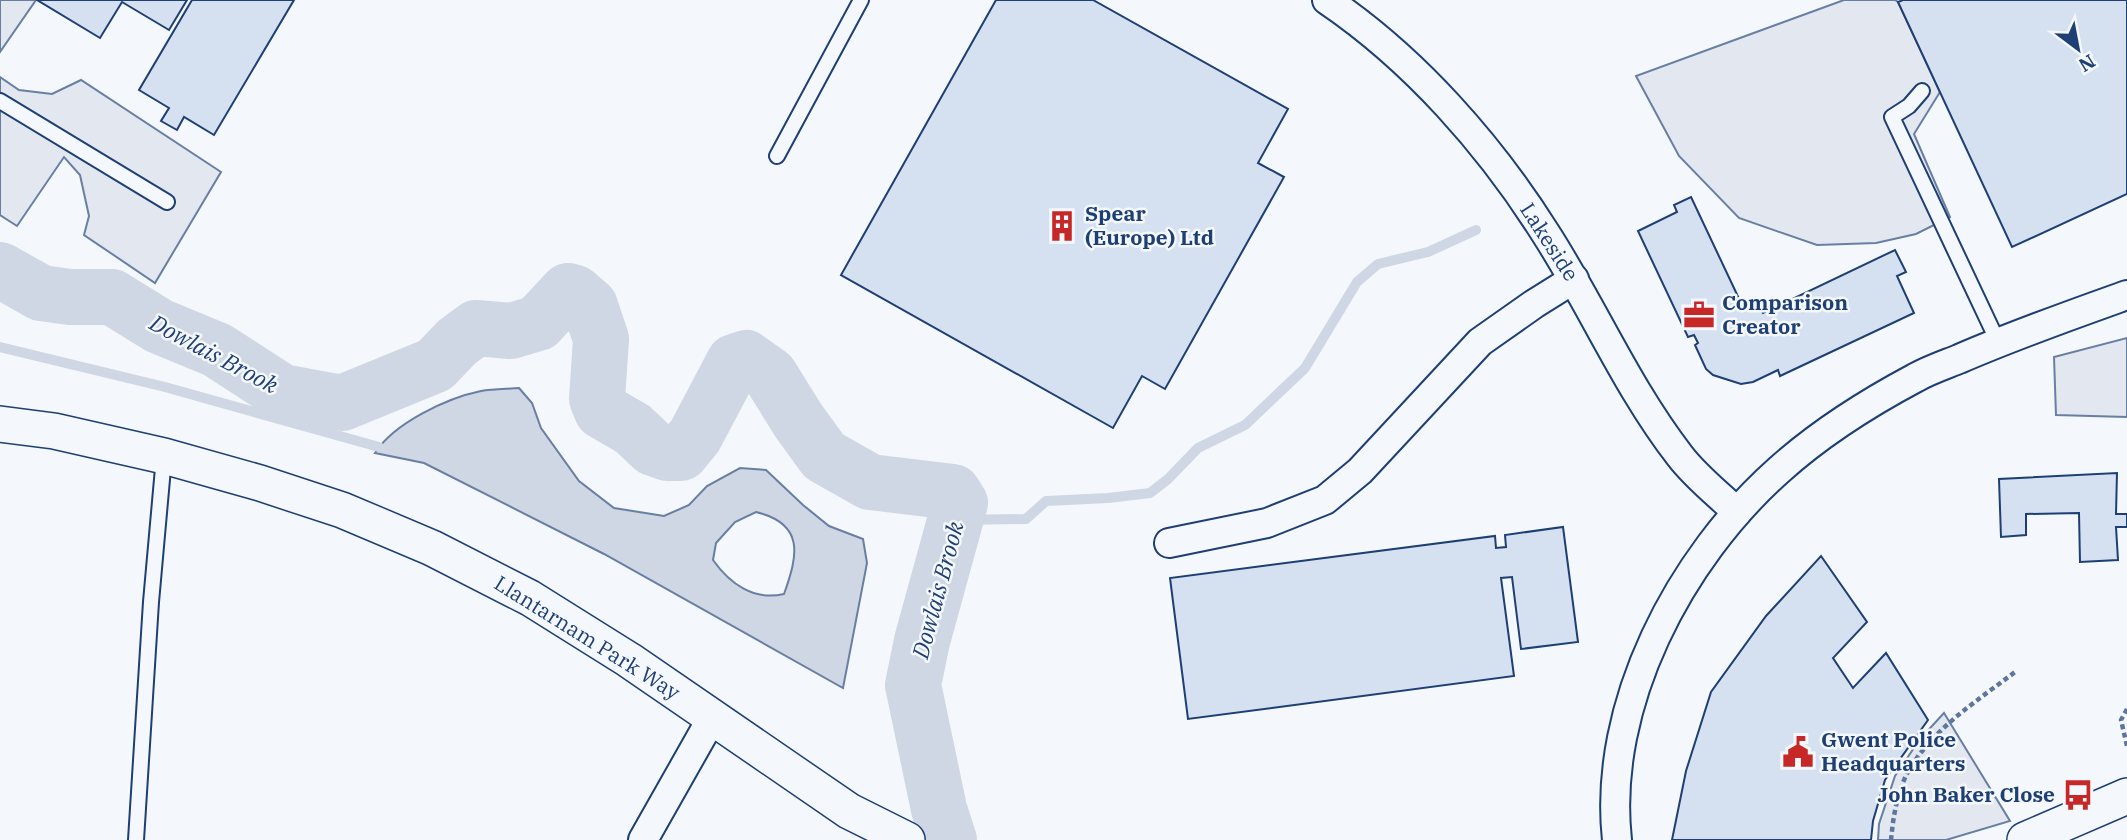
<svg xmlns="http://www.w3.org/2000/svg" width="2127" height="840" viewBox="0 0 2127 840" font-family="'IBM Plex Serif',serif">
<rect width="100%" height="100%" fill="#f4f7fb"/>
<g fill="#e3e8f0" stroke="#687fa3" stroke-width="2">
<path d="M0,0H36L0,52Z"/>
<path d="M1844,0H1895L1898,2L1940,92L1914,134L1950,217L1916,234L1876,243L1817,245L1739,218L1679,156L1636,76Z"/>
<path d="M0,77L19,90L52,94L81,80L221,172L155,283L84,235L89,216L80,175L64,157L17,226L0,215Z"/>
<path d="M2127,338V417L2056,415L2054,357Z"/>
<path d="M1944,713L2010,821L1946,840H1878L1879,824L1895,776L1920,739Z"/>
</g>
<path fill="#cfd7e4" stroke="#687fa3" stroke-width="2" fill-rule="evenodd" d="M519,388L532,403L541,428L579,481L614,508L664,516L689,505L707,486L740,468L766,470L803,505L829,526L863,539L867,563L843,688L604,554L424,463L375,453C394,423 447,398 481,391C493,389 507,389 519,388ZM756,512C805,524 798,555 784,594C754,601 730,584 713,560L716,543L735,522Z"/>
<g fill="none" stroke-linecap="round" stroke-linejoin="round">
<g stroke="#cfd7e4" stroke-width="10">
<path d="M0,347L165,387L379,447"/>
<path d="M956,520L1026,519L1046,501L1108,498L1150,493L1168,479L1198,448L1245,425L1305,368L1357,282L1378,264L1428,252L1476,230"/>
</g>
<path stroke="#cfd7e4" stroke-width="56" d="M0,270L41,293L70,297H112L159,326L217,350L282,392L342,403L435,365L457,342L476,328L511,331L538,323L568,291L575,293L590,306L601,339L597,399L602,411L633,429L653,448L667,453H681L695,436L734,362L746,358L770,375L798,420L824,456L870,482L953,492L960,503L922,641L913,685L939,809L949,840"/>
</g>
<g fill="#d5e0f0" stroke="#1d3f73" stroke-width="2">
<path d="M37,0H187L169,30L122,2L100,38Z"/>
<path d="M192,0H294L214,135L184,117L177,130L161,121L169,108L139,90Z"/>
<path d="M996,0H1093L1288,109L1258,163L1284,177L1165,389L1142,376L1113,428L841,275Z"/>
<path d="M1903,0H2127V194L2012,247L1898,2Z"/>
<path d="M1691,197L1742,305L1755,298L1763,313L1895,250L1906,272L1897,276L1914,313L1780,376L1778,370L1753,382L1741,384L1713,375L1706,369L1695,345L1698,343L1694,335L1688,337L1638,231L1677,212L1674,205Z"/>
<path d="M2117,473L2116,514H2127V527H2116L2118,560L2080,562L2079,513L2026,514V535L2001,537L1999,479Z"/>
<path d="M1563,527L1578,642L1521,649L1512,577L1501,578L1514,676L1188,719L1170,578L1495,536L1496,548L1506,547L1505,535Z"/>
<path d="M1821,556L1867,622L1833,658L1853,688L1886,653L1928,720L1885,780L1873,821L1871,840H1672L1686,771L1711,692L1766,616Z"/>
</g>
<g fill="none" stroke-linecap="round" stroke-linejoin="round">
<defs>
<g id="service">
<path d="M1922,91L1909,106L1892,117L1998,342"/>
<path d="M0,101L167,202"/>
<path d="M777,156L861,0"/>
<path d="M136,840L151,602L164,457"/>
</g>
<g id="minor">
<path d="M1327,0C1414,59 1490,145 1546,234C1593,307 1627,388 1680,456C1696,477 1718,494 1737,512"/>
<path d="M1169,543L1267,523L1325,500L1360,471L1480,342L1534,304L1574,279"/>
<path d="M643,840L712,718"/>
<path d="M1617,840C1602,705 1680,558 1779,470C1819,434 1868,403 1915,378C1929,370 1944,365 1959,359C2014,335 2071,315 2127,295"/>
</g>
<g id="tertiary">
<path d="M0,424L54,431L164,456L260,483L342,510L432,548L530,598L629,660L849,811L907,840"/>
<path d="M2025,840L2127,796"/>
</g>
</defs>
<use href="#service" stroke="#1d3f73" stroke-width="18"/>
<use href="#minor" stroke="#1d3f73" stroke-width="32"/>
<use href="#tertiary" stroke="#1d3f73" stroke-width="38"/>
<g stroke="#5e769c" stroke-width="4.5" stroke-dasharray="5 3.5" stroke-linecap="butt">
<path d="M2127,709L2121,720L2127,746"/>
<path d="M1891,840C1893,818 1897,792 1908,772C1932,729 1977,701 2015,672"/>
</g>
<use href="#service" stroke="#f4f7fb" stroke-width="14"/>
<use href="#minor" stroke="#f4f7fb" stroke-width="28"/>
<use href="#tertiary" stroke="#f4f7fb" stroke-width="35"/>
</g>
<defs>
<symbol id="building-bare" viewBox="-9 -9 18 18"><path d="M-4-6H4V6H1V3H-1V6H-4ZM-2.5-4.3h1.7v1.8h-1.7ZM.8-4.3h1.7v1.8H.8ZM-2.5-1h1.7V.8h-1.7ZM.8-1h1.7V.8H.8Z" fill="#c62828" stroke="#f4f7fb" stroke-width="2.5" paint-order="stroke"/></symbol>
<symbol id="office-bare" viewBox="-9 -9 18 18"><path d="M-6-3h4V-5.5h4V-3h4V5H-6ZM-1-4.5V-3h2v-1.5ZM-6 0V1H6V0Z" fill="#c62828" stroke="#f4f7fb" stroke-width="2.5" paint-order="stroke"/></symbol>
<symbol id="civic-bare" viewBox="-9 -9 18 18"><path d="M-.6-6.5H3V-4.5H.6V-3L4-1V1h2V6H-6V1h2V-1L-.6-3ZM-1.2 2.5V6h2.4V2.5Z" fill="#c62828" stroke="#f4f7fb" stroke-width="2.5" paint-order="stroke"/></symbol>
<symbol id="bus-bare" viewBox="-9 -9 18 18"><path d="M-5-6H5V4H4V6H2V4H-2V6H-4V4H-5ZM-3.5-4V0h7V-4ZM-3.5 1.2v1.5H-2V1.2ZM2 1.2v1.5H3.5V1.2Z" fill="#c62828" stroke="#f4f7fb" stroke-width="2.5" paint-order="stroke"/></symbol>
</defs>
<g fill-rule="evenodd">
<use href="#building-bare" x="1040" y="204" width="44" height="44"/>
<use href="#office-bare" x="1677" y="293" width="44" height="44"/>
<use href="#civic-bare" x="1776" y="730" width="44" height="44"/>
<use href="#bus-bare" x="2056" y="773" width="44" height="44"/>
</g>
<g text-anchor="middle" stroke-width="5" stroke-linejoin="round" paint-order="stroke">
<g font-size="21" font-weight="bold" fill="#1d3f73" stroke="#f4f7fb" text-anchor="start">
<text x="1085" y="221">Spear<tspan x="1085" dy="24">(Europe) Ltd</tspan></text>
<text x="1722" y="310">Comparison<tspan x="1722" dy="24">Creator</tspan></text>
<text x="1821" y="747">Gwent Police<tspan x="1821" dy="24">Headquarters</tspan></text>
<text x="2055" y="802" text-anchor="end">John Baker Close</text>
</g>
<g font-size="21" fill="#1d3f73" stroke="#f4f7fb">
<text transform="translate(1549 242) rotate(57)" y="7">Lakeside</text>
<text transform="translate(587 638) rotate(32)" y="7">Llantarnam Park Way</text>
</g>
<g font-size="23" font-style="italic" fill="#1d3f73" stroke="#f4f7fb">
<text transform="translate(214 354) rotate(28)" y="8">Dowlais Brook</text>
<text transform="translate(938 590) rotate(-75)" y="8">Dowlais Brook</text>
</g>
</g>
<g transform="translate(2078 49) rotate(148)" stroke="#f4f7fb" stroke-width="5" paint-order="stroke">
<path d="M0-5L12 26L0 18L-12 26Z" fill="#1d3f73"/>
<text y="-10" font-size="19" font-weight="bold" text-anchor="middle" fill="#1d3f73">N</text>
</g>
</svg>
